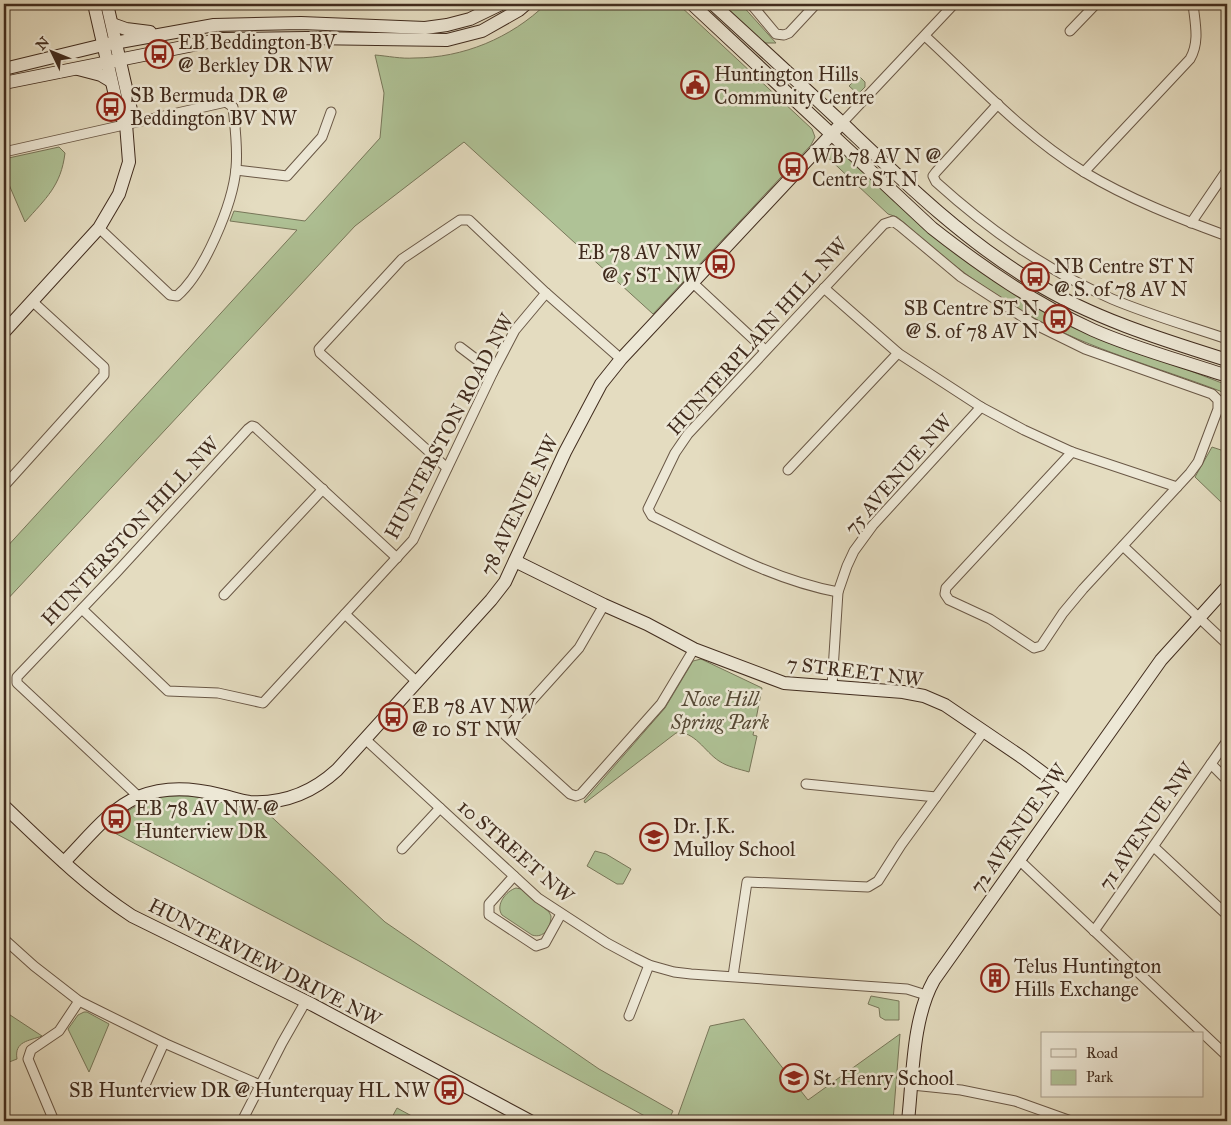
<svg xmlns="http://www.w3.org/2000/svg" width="1231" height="1125" viewBox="0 0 1231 1125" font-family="'IM FELL Great Primer',serif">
<defs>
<pattern id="grass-tufts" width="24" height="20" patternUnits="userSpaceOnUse" patternTransform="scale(1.25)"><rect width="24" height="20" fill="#afc296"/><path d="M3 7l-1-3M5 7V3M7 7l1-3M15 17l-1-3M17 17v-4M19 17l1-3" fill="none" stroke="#909e7a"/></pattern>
</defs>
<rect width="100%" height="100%" fill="#e4dcc0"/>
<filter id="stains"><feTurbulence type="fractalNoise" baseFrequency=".004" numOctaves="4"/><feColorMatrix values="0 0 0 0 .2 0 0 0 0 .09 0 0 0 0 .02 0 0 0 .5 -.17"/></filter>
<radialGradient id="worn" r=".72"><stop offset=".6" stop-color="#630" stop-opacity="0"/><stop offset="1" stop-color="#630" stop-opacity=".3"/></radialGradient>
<path fill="url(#grass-tufts)" stroke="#78775a" d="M850,75H858L865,82V87L858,94L849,86L855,80Z"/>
<g fill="#afc296" stroke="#78775a">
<path d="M546,4H678L812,129L815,137L811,145L653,314L464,142L355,226L4,603V550L297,230L230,221L234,211L305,221L380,138L384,93L375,55C388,56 401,59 414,58C463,58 511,38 546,4Z"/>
<path d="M718,4H741L776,43H764Z"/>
<path d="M59,147L65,153C61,186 46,198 25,222L4,173V159Z"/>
<path d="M833,150L840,151L1054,316V318L1068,325L1069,324L1227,385V395L1226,396L1220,391C1157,367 1092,350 1032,317C996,296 961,272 929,245C918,236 908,225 897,217L888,214L824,154Z"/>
<path d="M1212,447L1227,452V498L1223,504L1195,477Z"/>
<path d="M701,659L762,688L753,735L757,736L749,772C739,769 728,767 719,761C705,752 694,730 676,733L585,803L584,801L665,708L693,661Z"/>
<path d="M164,796C178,796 191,795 204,798C225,802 242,810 263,809L385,922L599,1069L673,1111L668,1121H654L359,961L107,829C125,810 139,803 164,796Z"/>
<path d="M595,851L606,854L631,869L623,884H617L587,866Z"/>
<path d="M516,888L521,889L549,912L551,916C551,927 544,939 532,935L502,915C495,905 506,891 516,888Z"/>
<path d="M871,996L899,1001V1020H885L880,1017L879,1008L868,1004Z"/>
<path d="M4,1011L42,1036C29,1041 14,1041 17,1059L4,1064Z"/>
<path d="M84,1012H87L109,1024L89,1072L68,1029L78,1015Z"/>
<path d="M744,1019L808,1100L900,1034L893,1121H676L710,1026Z"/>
<path d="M397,1108L421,1121H390Z"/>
</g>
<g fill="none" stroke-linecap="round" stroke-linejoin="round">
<defs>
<g id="street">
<path d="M751,4L776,34L784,35L789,33L816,4"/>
<path d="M1070,31L1096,4"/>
<path d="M925,36C976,83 1025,136 1084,172C1129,199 1178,218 1227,236"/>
<path d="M998,104L936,172L933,176L936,182C988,229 1047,271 1112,299C1150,315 1189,326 1227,339"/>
<path d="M842,123L954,4"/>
<path d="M4,152L226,102L233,107C235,127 238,148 236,168C233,204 204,273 177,296L170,295L99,228"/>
<path d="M236,170L287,176L322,137L331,112"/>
<path d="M1084,172L1190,59C1200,42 1195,23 1193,4"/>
<path d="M1191,223L1227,170"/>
<path d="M693,283L765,350"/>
<path d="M824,288L898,353L981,407L1024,430L1072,452L1177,487"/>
<path d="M460,347L493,372"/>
<path d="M447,468L320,353L319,349L402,259L460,220H469L546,293L621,359"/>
<path d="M788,470L898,353"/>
<path d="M4,486L104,375V367L32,301"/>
<path d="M1123,546L1227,644"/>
<path d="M838,592C772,580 712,545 652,516L648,509L675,453L688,434L884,224L893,221L900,226L961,277L1032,323L1085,349L1212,394L1218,400V409L1198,462L1190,473L1083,589L1063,613L1041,646L1034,648L990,619L949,600L945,594L946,588L1072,452"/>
<path d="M224,595L323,489"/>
<path d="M604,605L579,648L505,730V735L570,794L576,796L581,794L661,704L694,649"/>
<path d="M82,609L168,691L218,693L263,703L413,540L493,372L515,330L546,293"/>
<path d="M345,614L417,682"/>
<path d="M832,686L838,592L847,566L854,551L873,525L981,407"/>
<path d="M365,739L538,898L607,943L633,957L649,965L674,972L691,974L907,989L926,995"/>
<path d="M1211,764L1227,780"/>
<path d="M806,784L936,797"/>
<path d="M139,797L17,683V677L116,573L248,429L252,426L255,427L397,558"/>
<path d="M1154,847L1227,915"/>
<path d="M402,849L440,808"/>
<path d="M1019,860L1227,1056"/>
<path d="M514,876L489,904V915L536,946L545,943L561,914"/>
<path d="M1094,931L1227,741"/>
<path d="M4,939L34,966L79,1001L164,1043L260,1085"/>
<path d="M733,976L747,882L868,887L878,881L901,845L984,731"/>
<path d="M629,1016L649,965"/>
<path d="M146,1083L164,1043"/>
<path d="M912,1085L961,1090L1015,1101L1071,1121"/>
<path d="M54,1121L28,1059L31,1050L59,1031L79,1001"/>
<path d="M242,1121L282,1043L306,1001"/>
</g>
<g id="secondary">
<path d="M94,4L119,113L126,124"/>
<path d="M692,4L932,228C983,268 1034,303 1093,330C1136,349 1183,361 1227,376"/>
<path d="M713,4C756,43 798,82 841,122C901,179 960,237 1032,281C1092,318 1160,339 1227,360"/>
<path d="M112,24L126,29L150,32"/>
<path d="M4,69L103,45L214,25L301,23L425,28L447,25L470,19L501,4"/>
<path d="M78,69L101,75L111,81"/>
<path d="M4,83L223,39L307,38L447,40L482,31L519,10L526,4"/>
<path d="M4,332L99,228L119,194L129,162L126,124L131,110L107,4"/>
<path d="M515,561L604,605L647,624L694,649L784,683L903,692L924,696L945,705L1023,758L1067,791"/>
<path d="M4,806C45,845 85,885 132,916L313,1005L530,1121"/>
<path d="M64,862C86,840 109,809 138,797C166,786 192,788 221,795C230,797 240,801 250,802C284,804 313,792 337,770L491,600L505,582L565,452L601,384L621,359L842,123"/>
<path d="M908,1121C913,1077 912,1019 934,980L1161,660L1227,587"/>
</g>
</defs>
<use href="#street" stroke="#6a5846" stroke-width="11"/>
<use href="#secondary" stroke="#412c1e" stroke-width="14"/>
<use href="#street" stroke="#ede8d6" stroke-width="9"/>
<use href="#secondary" stroke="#ede8d6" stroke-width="12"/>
</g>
<defs>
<symbol id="bus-ring" viewBox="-11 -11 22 22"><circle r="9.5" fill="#ede8d6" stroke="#8f2418" stroke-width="1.5"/><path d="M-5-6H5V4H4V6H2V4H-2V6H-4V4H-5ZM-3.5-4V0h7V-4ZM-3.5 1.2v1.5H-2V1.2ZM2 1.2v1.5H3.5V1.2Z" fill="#8f2418"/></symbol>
<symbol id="civic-ring" viewBox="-11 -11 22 22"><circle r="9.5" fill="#ede8d6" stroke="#8f2418" stroke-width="1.5"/><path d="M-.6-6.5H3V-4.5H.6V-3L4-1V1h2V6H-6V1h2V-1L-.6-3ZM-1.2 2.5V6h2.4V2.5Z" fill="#8f2418"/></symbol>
<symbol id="school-ring" viewBox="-11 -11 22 22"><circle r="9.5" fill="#ede8d6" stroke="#8f2418" stroke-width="1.5"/><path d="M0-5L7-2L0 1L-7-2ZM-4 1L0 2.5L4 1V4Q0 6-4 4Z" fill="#8f2418"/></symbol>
<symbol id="building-ring" viewBox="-11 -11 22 22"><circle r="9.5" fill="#ede8d6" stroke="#8f2418" stroke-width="1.5"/><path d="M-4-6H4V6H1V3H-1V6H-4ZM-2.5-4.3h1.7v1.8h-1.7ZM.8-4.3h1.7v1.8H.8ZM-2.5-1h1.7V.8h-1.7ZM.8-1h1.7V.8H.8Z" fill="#8f2418"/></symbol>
</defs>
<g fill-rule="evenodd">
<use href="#bus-ring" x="143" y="38" width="32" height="32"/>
<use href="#civic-ring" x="679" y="69" width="32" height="32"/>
<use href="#bus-ring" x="95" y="91" width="32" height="32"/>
<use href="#bus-ring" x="777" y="151" width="32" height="32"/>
<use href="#bus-ring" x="704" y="248" width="32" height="32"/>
<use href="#bus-ring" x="1019" y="261" width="32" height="32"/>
<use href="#bus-ring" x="1042" y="303" width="32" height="32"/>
<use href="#bus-ring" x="377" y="701" width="32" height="32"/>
<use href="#bus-ring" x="100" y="803" width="32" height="32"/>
<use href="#school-ring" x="638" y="821" width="32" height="32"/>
<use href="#building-ring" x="979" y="962" width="32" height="32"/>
<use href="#school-ring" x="778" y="1062" width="32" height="32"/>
<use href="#bus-ring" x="433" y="1074" width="32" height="32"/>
</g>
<g text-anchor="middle" stroke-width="5" stroke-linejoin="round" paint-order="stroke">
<g font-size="20" fill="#412c1e" stroke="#ede8d6" text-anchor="start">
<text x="178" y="49">EB Beddington BV<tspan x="178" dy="23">@ Berkley DR NW</tspan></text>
<text x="714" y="81">Huntington Hills<tspan x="714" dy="23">Community Centre</tspan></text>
<text x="130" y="102">SB Bermuda DR @<tspan x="130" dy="23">Beddington BV NW</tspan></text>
<text x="812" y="163">WB 78 AV N @<tspan x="812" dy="23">Centre ST N</tspan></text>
<text x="701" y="259" text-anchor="end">EB 78 AV NW<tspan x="701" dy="23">@ 5 ST NW</tspan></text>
<text x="1054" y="273">NB Centre ST N<tspan x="1054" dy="23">@ S. of 78 AV N</tspan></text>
<text x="1039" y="315" text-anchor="end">SB Centre ST N<tspan x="1039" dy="23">@ S. of 78 AV N</tspan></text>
<text x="412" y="713">EB 78 AV NW<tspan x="412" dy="23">@ 10 ST NW</tspan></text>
<text x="135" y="815">EB 78 AV NW @<tspan x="135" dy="23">Hunterview DR</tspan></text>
<text x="673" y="833">Dr. J.K.<tspan x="673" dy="23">Mulloy School</tspan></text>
<text x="1014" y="973">Telus Huntington<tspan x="1014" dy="23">Hills Exchange</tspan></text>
<text x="813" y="1085">St. Henry School</text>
<text x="430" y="1097" text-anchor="end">SB Hunterview DR @ Hunterquay HL NW</text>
</g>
<g font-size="20" fill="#412c1e" stroke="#ede8d6">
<text transform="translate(757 336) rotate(-48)" y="7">HUNTERPLAIN HILL NW</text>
<text transform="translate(449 426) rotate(-62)" y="7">HUNTERSTON ROAD NW</text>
<text transform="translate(898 474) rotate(-49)" y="7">75 AVENUE NW</text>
<text transform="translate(519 505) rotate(-64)" y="7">78 AVENUE NW</text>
<text transform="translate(130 531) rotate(-47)" y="7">HUNTERSTON HILL NW</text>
<text transform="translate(855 671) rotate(7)" y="7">7 STREET NW</text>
<text transform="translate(1146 826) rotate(-55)" y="7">71 AVENUE NW</text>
<text transform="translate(1018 828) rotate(-55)" y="7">72 AVENUE NW</text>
<text transform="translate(516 851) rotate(41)" y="7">10 STREET NW</text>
<text transform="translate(265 962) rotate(27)" y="7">HUNTERVIEW DRIVE NW</text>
</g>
<g font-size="20" font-style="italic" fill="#574a36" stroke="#ede8d6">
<text x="720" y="706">Nose Hill<tspan x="720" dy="23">Spring Park</tspan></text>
</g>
</g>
<rect width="1231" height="1125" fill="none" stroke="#e4dcc0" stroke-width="20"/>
<rect x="5" y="5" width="1221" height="1115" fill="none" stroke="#412c1e" stroke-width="2.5"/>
<rect x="10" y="10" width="1211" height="1105" fill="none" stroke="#412c1e"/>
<rect x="1041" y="1032" width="162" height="65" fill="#ede8d6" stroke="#a89d8c"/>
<rect x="1051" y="1049" width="25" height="8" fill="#ede8d6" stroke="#a89d8c"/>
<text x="1086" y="1058" font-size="15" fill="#412c1e">Road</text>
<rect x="1051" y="1070" width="25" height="15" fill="#afc296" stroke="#a89d8c"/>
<text x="1086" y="1082" font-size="15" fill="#412c1e">Park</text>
<g transform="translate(52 52) rotate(313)" stroke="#ede8d6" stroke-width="4" paint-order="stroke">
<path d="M0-4L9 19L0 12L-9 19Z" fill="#412c1e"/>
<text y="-8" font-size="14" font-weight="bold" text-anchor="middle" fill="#412c1e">N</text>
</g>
<rect width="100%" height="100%" filter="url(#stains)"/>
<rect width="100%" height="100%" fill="url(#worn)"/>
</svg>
